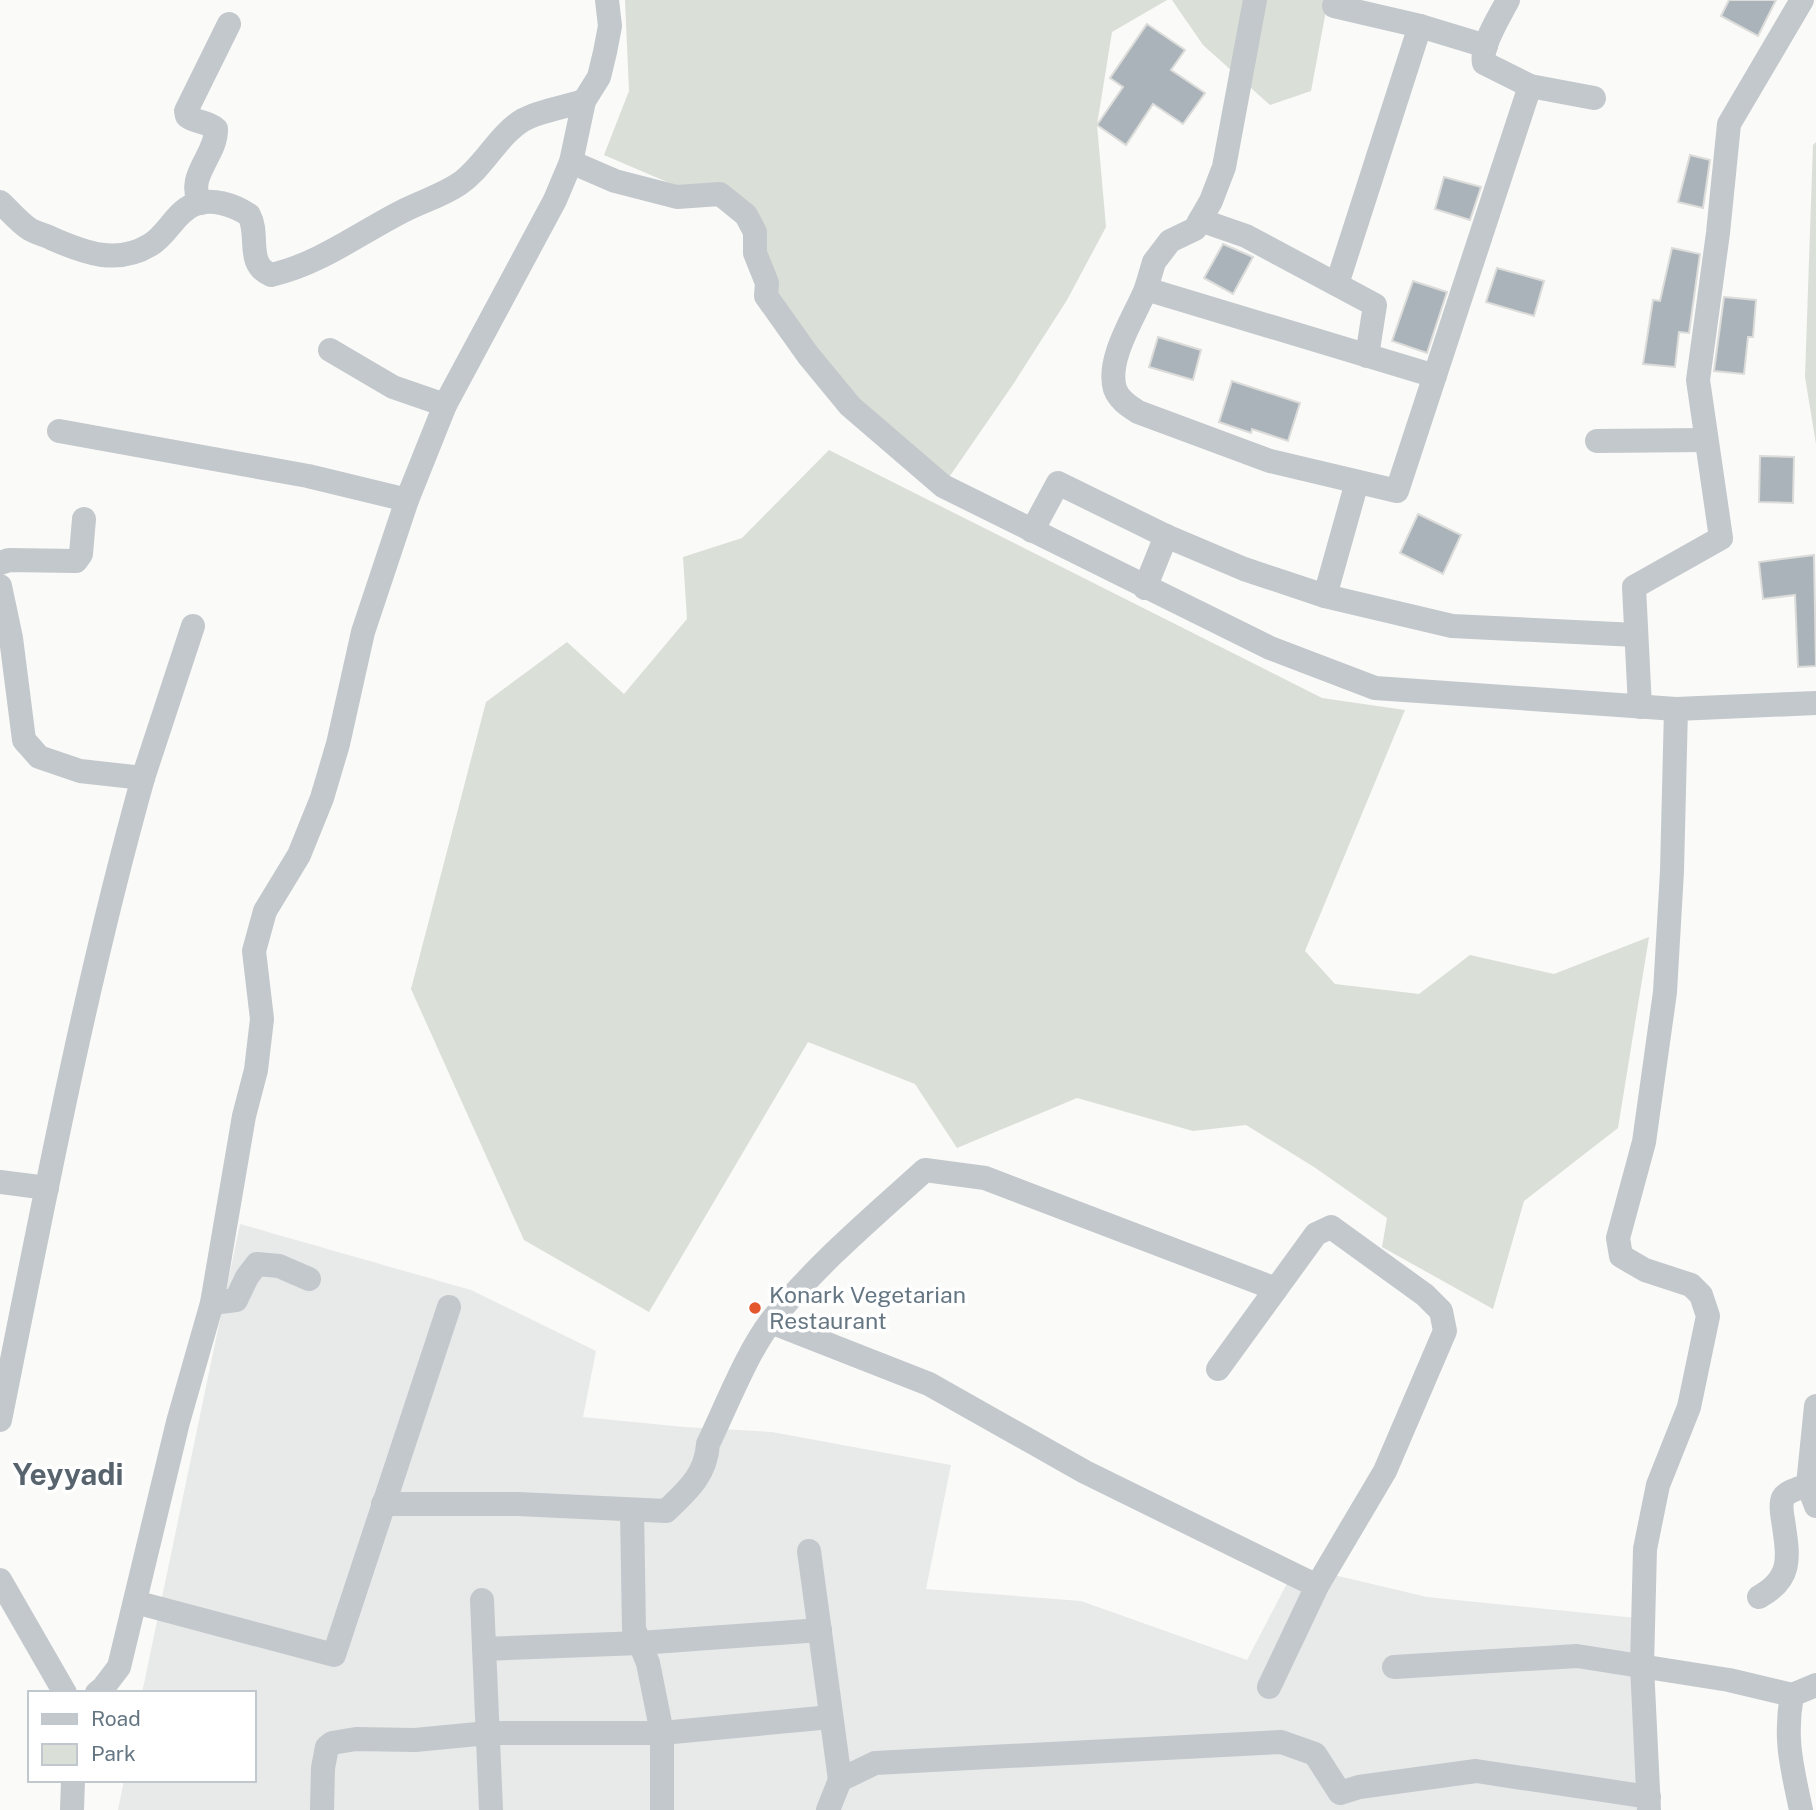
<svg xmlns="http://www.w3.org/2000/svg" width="1816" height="1810" viewBox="0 0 1816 1810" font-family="'Public Sans',sans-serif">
<rect width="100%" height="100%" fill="#fafaf8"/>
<path fill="#e8e9e9" d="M240,1224L471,1290L596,1351L583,1417L684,1427L772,1432L951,1465L926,1589L1081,1601L1247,1660L1296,1566L1427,1597L1637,1618L1651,1810H118L124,1780H254V1693H142Z"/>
<g fill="#dadfd7">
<path d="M625,0H1167L1112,32L1097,125L1106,227L1067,300L1014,383L943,486L808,355L732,204L667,182L604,155L629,91Z"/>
<path d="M1172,0H1328L1311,91L1270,105L1203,45Z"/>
<path d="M1816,142V444L1805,377L1813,145Z"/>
<path d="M829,450L1322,698L1405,710L1305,951L1335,984L1419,994L1470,955L1554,974L1649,937L1618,1128L1524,1201L1493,1309L1382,1247L1387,1218L1314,1167L1246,1125L1193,1131L1077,1098L957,1148L915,1084L808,1042L649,1312L524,1240L411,989L486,702L567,642L624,694L687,619L683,557L742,538Z"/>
</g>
<g fill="#aab3b9" stroke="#dcdcda" stroke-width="2">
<path d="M1729,0H1776L1758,36L1721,16Z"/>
<path d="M1147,24L1185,50L1171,70L1205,93L1183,124L1153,104L1126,145L1097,125L1123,87L1110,78Z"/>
<path d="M1690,155L1710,160L1703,208L1678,202Z"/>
<path d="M1444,177L1481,187L1470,220L1435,209Z"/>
<path d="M1223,244L1253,257L1233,294L1204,278Z"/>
<path d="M1672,248L1700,254L1689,333L1679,332L1675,367L1643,364L1653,300L1660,301Z"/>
<path d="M1497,268L1544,281L1534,316L1486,302Z"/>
<path d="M1413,281L1447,292L1427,353L1392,341Z"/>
<path d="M1724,297L1756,300L1753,337H1748L1744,374L1714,371Z"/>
<path d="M1158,337L1201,350L1193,380L1149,367Z"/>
<path d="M1232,381L1300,403L1288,441L1252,429L1251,433L1219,422Z"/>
<path d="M1760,456L1794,457L1793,503L1759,502Z"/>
<path d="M1418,514L1461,535L1443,574L1400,553Z"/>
<path d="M1814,555L1816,666L1798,667L1795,595L1763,599L1759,562Z"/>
</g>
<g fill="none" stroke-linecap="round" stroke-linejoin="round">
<g stroke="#c3c8cc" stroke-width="24">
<path d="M1508,0C1500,16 1480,46 1484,63L1530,86L1594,98"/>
<path d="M1334,6L1420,26L1486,46"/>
<path d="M571,162L615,181L677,197L720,194L746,215L755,232V253L767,283L766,296L808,355L850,406L943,486L1270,648L1375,688L1676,709L1816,703"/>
<path d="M0,202C9,210 18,221 28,228C35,233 45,235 53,239C85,253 117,265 150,245C167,235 175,213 193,205C211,197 234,205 249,215C260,235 245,264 271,275C320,264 361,232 405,210C423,201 443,195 459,184C484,167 497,136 523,120C539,111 565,107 584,101"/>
<path d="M201,203C184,178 217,155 216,129C207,121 196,123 187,116L186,111L229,24"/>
<path d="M1200,220L1246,236L1375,305L1367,356"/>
<path d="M1337,284L1420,26"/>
<path d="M1146,289L1154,262L1170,241L1195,229L1211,201L1224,167L1255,0"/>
<path d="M330,350L393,387L445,405"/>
<path d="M1435,376L1146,289C1135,316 1106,359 1115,389C1119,400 1129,406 1138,412L1270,461L1397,491L1530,86"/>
<path d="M59,431L308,476L407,500"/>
<path d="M1597,441L1706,440"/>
<path d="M1032,531L1058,483L1166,536L1244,569L1325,596L1357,482"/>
<path d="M0,563L9,560L76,561L81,554L84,519"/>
<path d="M0,586L11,638L24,740L39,757L80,771L143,778C84,989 43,1206 0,1420"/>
<path d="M1145,588L1166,536"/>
<path d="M1325,596L1452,626L1636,635"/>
<path d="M1640,707L1634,587L1721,538L1698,380L1718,233L1729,124L1802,0"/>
<path d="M143,778L193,626"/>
<path d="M0,1182L47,1188"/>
<path d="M212,1303L236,1300L247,1277L257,1264L279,1266L309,1279"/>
<path d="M771,1322L929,1384L1085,1472L1317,1586"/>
<path d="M1218,1369L1316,1234L1331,1227L1425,1295L1441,1311L1445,1331L1385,1471L1317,1586L1269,1687"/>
<path d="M1816,1406L1808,1485L1816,1506"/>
<path d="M383,1504H518L666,1511C687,1491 706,1475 708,1444C726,1407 747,1352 772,1320C816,1265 873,1217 925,1170L985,1178L1276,1289"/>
<path d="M632,1510L634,1629L648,1663L662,1733V1810"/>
<path d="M809,1551L840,1780"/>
<path d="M0,1580L65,1693"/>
<path d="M1759,1597C1794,1578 1788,1555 1783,1520C1782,1514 1780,1505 1783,1498C1787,1491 1801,1488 1808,1485"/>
<path d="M482,1600L491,1810"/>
<path d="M135,1602L334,1655L449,1307"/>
<path d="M484,1649L640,1643L820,1630"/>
<path d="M1394,1667L1577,1656L1729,1680L1792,1695"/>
<path d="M97,1693L103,1688L119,1667L178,1422L212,1303L244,1116L256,1070L262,1019L254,951L265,911L299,855L322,798L338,744L363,632L407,500L445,405L555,200L571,162L584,101L599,77L605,52L610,26L607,0"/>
<path d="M72,1810L73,1780"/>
<path d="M322,1810L323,1768L327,1747L332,1743L356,1739L415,1740L488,1733H662L831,1717"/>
<path d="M828,1810L840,1780L875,1763L1281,1742L1315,1754L1340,1793L1359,1787L1476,1771L1649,1797"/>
<path d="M1649,1810L1642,1666L1645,1549L1658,1485L1689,1407L1708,1316L1701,1295L1691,1285L1645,1270L1621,1256L1618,1238L1644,1142L1665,992L1672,871L1676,709"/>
<path d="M1801,1810C1792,1767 1784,1739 1792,1695L1816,1685"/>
</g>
</g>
<circle fill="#e4572e" stroke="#fff" stroke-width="2.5" cx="755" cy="1308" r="7"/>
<g text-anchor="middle" stroke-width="7" stroke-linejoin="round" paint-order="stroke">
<g font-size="23" fill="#657683" stroke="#fff" text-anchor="start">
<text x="769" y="1303">Konark Vegetarian<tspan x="769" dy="26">Restaurant</tspan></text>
</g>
<g font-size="30" font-weight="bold" fill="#57646e" stroke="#fff">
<text x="68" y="1485">Yeyyadi</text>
</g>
</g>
<rect x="28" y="1691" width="228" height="91" fill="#ffffff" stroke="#c1c8cd" stroke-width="2"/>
<rect x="42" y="1714" width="35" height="10" fill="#c3c8cc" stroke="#c1c8cd" stroke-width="2"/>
<text x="91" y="1726" font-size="21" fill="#657683">Road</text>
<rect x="42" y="1744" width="35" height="21" fill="#dadfd7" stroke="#c1c8cd" stroke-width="2"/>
<text x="91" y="1761" font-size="21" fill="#657683">Park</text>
</svg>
